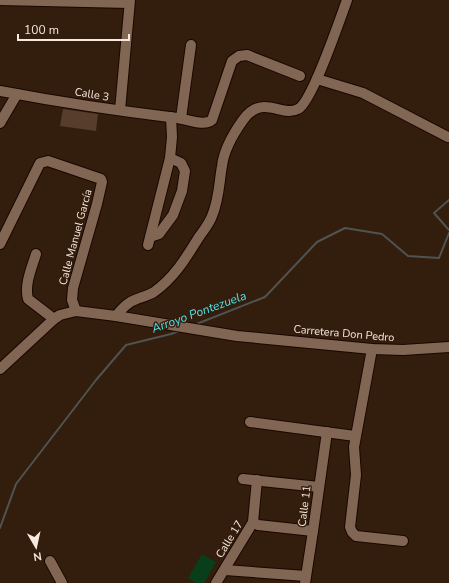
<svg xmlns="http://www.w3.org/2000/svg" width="449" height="583" viewBox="0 0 449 583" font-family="'Nunito Sans',sans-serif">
<rect width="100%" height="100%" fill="#331d0d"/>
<path fill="#093e1b" d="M202,554L216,562L204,583H196L188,578Z"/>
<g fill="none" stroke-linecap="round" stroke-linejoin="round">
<g stroke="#4f5451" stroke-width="2">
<path d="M449,200L434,213L449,230"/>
<path d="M194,325L265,297L317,242L345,228L382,234L408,256L439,258L449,233"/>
<path d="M0,528L16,484L96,380L126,345L171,334L179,331"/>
</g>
</g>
<path fill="#563d2c" d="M63,109L98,114L96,131L60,126Z"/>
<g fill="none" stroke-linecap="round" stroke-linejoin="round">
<defs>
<g id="minor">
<path d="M0,0L129,3"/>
<path d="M317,79L363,93L448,137"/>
<path d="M0,91C58,102 118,111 177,118C187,119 204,127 212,120L232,61L239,56L247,55L300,76"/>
<path d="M120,110L130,0"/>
<path d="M181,118L191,45"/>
<path d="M0,123L17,94"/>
<path d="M150,237L159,234L173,215L182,191L185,171L181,163L170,158"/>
<path d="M0,244L40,163L48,161L101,179L102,182L97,204L73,288L72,300L76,311"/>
<path d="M148,245L170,158L172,137L171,117"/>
<path d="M36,254C32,267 24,285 28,299L54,319"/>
<path d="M116,316C120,311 124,306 129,303C136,298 146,297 154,292C174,278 186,258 199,237C204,230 209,224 212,216C219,200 219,183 222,166C224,149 233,134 243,120C262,93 282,118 298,109C312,102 340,19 347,0"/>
<path d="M372,349L354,447L356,475L350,527L352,532L356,536L403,541"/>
<path d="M0,369L54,319L60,315L76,311L116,316L237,336L372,349L403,350L449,347"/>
<path d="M250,422L355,436"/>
<path d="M243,479L319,487"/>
<path d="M253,522L258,525L313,531"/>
<path d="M50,561L62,583"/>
<path d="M225,570L306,576"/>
<path d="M216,583L253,522L257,480"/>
<path d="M305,583L313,531L327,432"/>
</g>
</defs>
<use href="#minor" stroke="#1a0700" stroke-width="12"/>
<use href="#minor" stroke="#816654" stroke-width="10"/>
</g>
<g text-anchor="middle" stroke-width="3" stroke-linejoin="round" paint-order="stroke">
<g font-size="11" fill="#f8e8de" stroke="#331d0d">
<text transform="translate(92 94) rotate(9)" y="4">Calle 3</text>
<text transform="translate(75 237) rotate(-75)" y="4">Calle Manuel García</text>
<text transform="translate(344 333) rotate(5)" y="4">Carretera Don Pedro</text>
<text transform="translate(304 506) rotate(-83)" y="4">Calle 11</text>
<text transform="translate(229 539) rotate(-59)" y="4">Calle 17</text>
</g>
<g font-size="12" font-style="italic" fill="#50e6ee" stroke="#331d0d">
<text transform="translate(199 312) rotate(-20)" y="4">Arroyo Pontezuela</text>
</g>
</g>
<g transform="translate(36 547) rotate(171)" stroke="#331d0d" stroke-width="3" paint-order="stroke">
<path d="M0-3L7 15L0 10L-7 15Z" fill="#f8e8de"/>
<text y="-6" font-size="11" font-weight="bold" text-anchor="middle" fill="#f8e8de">N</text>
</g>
<path d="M18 34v6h111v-6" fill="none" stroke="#f8e8de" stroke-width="2"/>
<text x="24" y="34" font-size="12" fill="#f8e8de" stroke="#331d0d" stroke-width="3" paint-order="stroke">100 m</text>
</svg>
